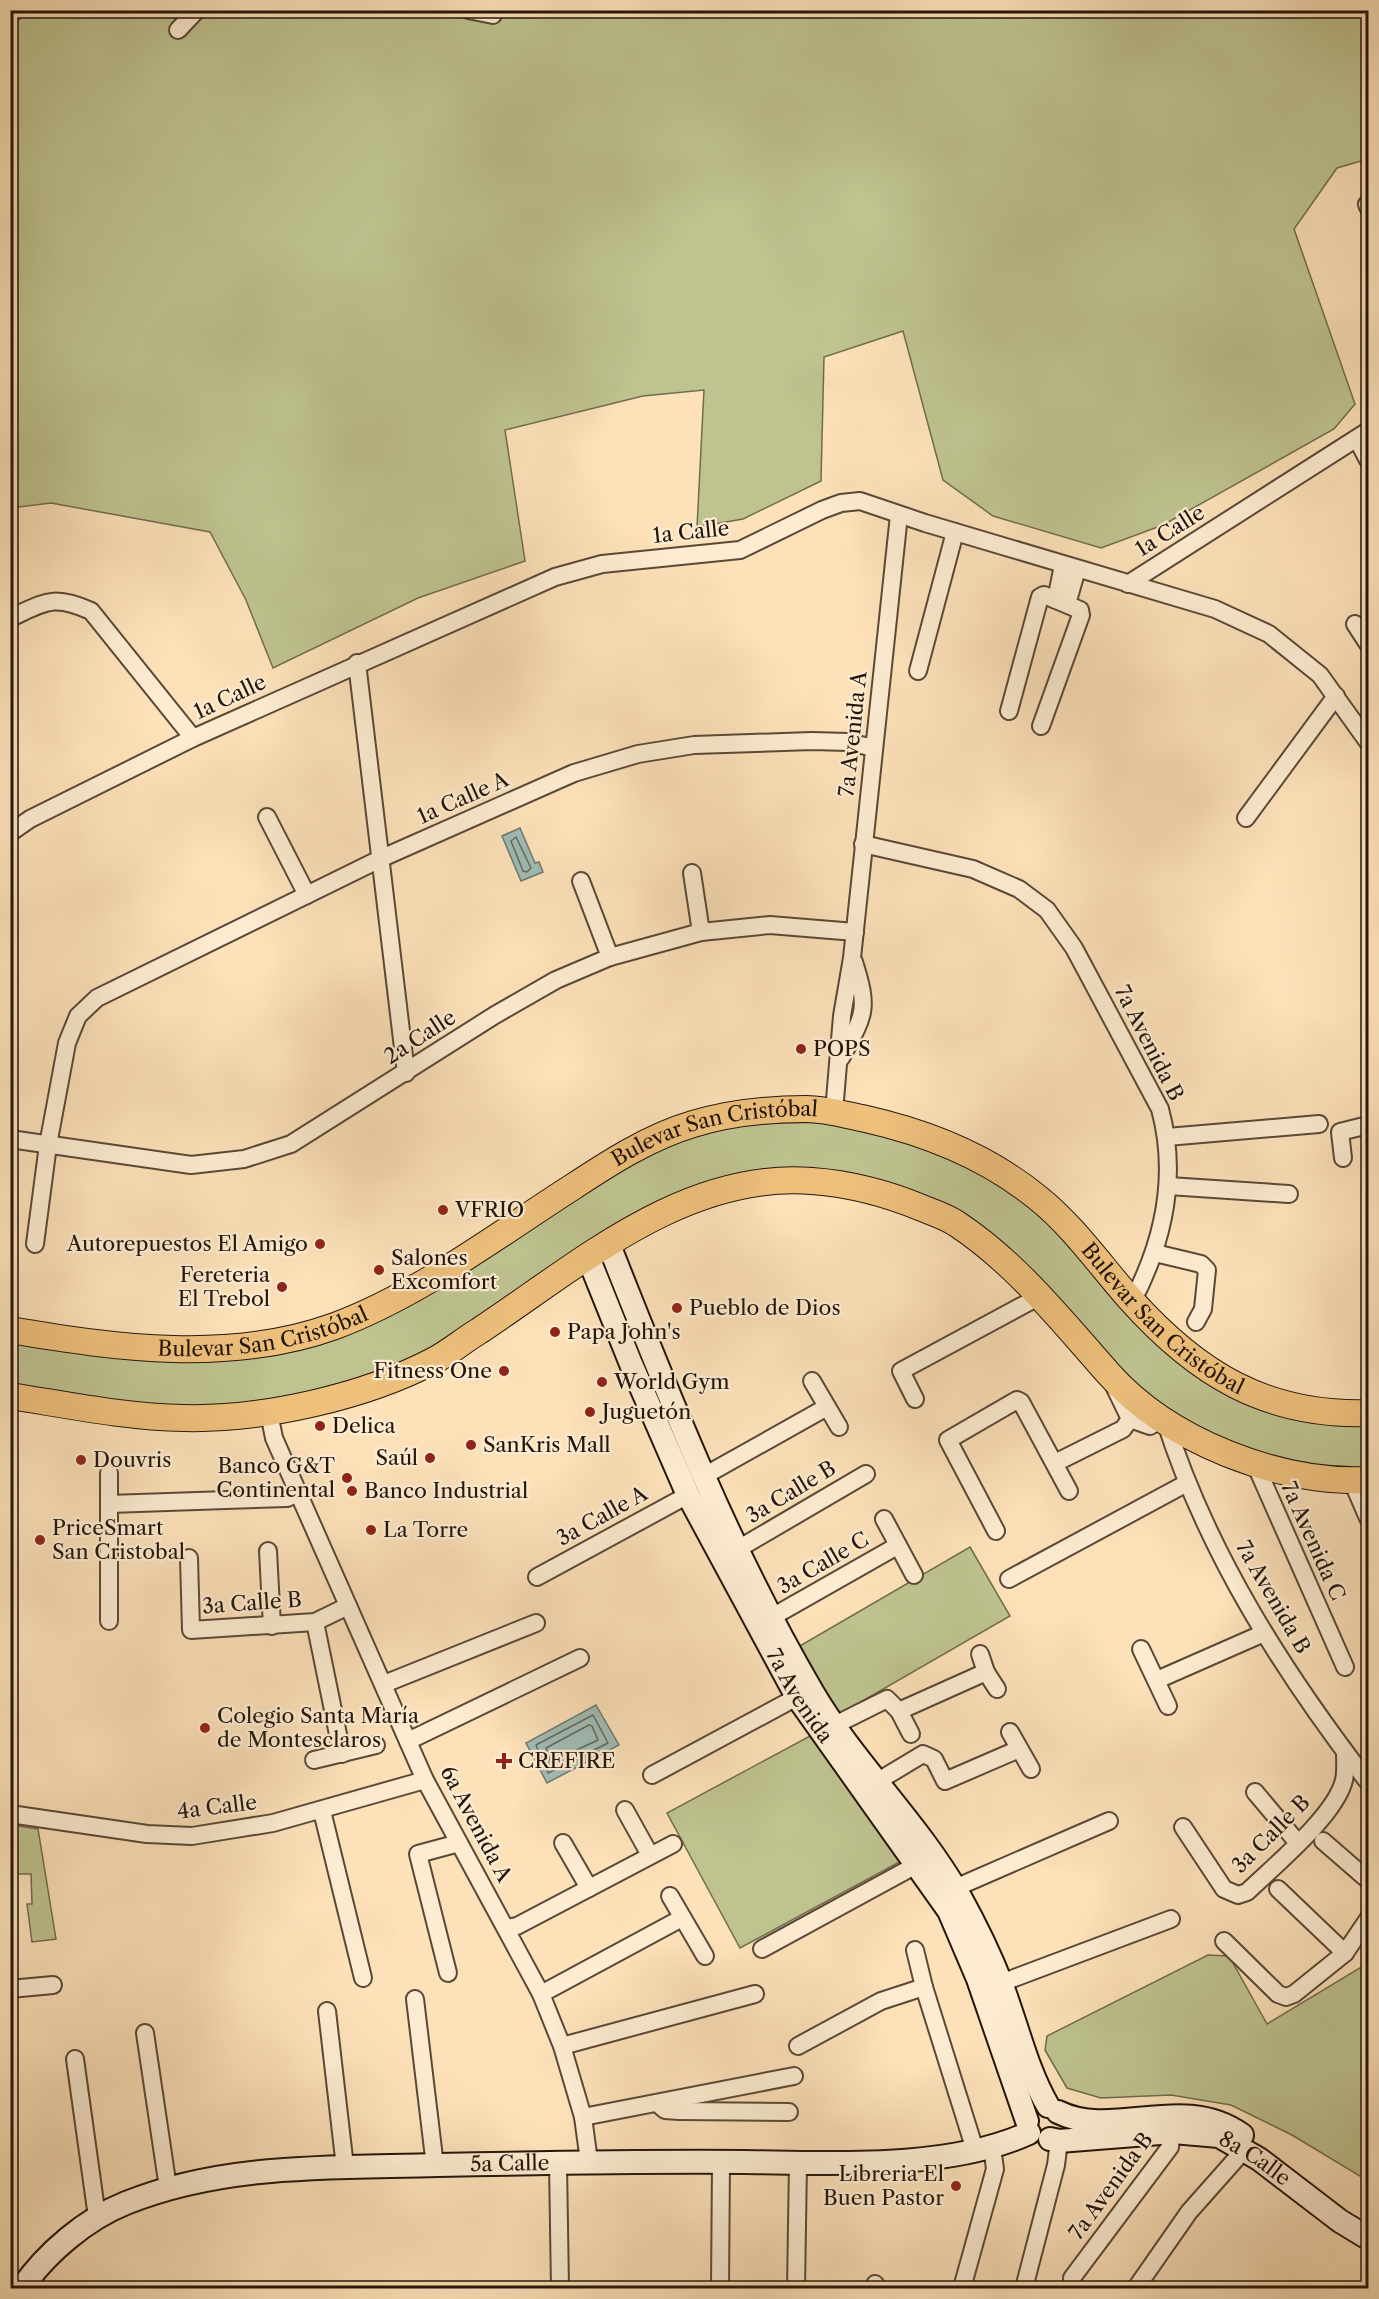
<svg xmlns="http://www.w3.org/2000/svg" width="1379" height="2299" viewBox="0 0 1379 2299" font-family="'Libre Caslon Text',serif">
<rect width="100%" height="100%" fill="#fce1b9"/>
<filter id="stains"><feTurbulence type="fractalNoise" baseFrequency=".00333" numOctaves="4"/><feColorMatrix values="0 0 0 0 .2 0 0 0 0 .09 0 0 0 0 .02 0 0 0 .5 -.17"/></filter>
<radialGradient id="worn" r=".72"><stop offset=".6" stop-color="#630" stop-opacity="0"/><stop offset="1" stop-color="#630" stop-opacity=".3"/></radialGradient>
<g fill="#bec390" stroke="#716c4d" stroke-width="1.5">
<path d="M34,10L1368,11V159L1337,168L1294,229L1355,404L1334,429L1163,525L1101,548L993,516L943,480L903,331L824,357L821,481L743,519L697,527L704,390L643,396L505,430L525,561L418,598L273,668L246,600L210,532L51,503L11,508L10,26Z"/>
<path d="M843,1122L884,1129L994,1177L1064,1236L1209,1380L1368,1418V1475L1258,1461L1158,1409L955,1216L737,1180L430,1356L267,1408L191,1412L11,1385L10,1339L284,1345L656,1148L703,1130L772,1123Z"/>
<path d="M970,1547L1010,1616L840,1714L798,1647Z"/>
<path d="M810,1736L905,1859L740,1948L667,1813Z"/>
<path d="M11,1825L38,1829L56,1939L32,1942L27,1904H32L31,1874H11Z"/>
<path d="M1208,1955L1229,1956L1267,2024L1368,1963V2181L1292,2135L1231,2105L1171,2095L1101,2098L1067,2088L1045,2050L1047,2036Z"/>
</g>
<g fill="#a0bcb6" stroke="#6e7971" stroke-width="1.5">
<path d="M520,828L535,863L539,862L543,872L521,881L502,836Z"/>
<path d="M596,1705L619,1745L547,1783L526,1743Z"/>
</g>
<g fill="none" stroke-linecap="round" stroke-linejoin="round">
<g stroke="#626860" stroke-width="1.5">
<path d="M516,837L531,868L527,872L523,871L511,841Z"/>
<path d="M593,1715L608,1743L548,1773L536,1745Z"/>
<path d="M589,1725L592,1726L598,1740L551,1762L546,1748Z"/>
</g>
<defs>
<g id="street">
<path d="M468,10L493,15"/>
<path d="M178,30L197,10"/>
<path d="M1367,204L1368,207"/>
<path d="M1357,439L1368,460"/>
<path d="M1128,584L1368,431"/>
<path d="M1056,600L1063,565"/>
<path d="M1067,604L1077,569"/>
<path d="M10,618C46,602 53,594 91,611L193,738"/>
<path d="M1355,624L1368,644"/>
<path d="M357,663L406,1073"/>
<path d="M918,671L955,532"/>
<path d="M1009,711L1040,597L1044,595L1080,610L1081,615L1041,726"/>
<path d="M267,817L307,895"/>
<path d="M1246,818L1336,696"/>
<path d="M10,833L30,819L193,738L555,577L602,564L740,550L822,510L841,503L860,501L925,523L1215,609L1269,634L1320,675L1368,742"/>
<path d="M863,844L973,869L1019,889L1047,910L1074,948L1160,1109C1178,1176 1164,1241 1132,1302"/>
<path d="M692,873L701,932"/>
<path d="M581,881L610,957"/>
<path d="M841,1058C865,1014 869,1010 854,962"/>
<path d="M834,1112L842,1016L852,958L899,515"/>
<path d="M1167,1137L1319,1124"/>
<path d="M10,1139L191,1165L244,1159L291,1144L495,1015L556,980L610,957L701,932L770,925L855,932"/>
<path d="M1343,1158L1340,1132L1368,1125"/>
<path d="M1169,1186L1289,1194"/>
<path d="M35,1244L48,1145L67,1043L78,1016L97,998L382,858L574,773L638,754L694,745L812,741L848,742L874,748"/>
<path d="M1155,1253L1201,1264L1207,1270L1203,1309L1196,1322"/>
<path d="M812,1381L839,1427"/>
<path d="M1115,1388L1130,1419L1150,1426L1162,1418"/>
<path d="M915,1399L901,1371L1029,1302"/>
<path d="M269,1413L274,1438L425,1780L541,1994L562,2046L583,2117L589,2161"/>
<path d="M1165,1420C1207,1553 1284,1673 1368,1782"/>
<path d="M1055,1463L1123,1429L1130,1419"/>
<path d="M1256,1466L1345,1667"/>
<path d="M704,1476L827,1407"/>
<path d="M1352,1481L1368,1518"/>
<path d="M109,1504L287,1498L297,1493"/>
<path d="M884,1519L914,1575"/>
<path d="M996,1531L948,1440L1017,1400L1021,1402L1069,1491"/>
<path d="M738,1549L866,1474"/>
<path d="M268,1551L272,1626"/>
<path d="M189,1558L191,1630L315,1622L348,1606"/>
<path d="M537,1577L688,1495"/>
<path d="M1009,1579L1187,1483"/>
<path d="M772,1617L897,1546"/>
<path d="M109,1621V1473"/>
<path d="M315,1622L342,1754"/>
<path d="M1141,1649L1168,1706"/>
<path d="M980,1654L986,1672L997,1689"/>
<path d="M1157,1680L1264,1633"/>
<path d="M384,1684L536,1623"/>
<path d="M899,1711L986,1672"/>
<path d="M835,1725L887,1699L899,1711L911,1734"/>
<path d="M1010,1732L1031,1769"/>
<path d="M408,1741L580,1658"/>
<path d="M314,1760L376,1745"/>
<path d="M652,1775L797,1697"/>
<path d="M878,1781L923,1754L934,1759L945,1781L1019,1749"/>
<path d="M1255,1792L1298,1843"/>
<path d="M625,1810L650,1855"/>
<path d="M322,1811L363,1978"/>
<path d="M10,1814L147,1834L192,1836L273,1823L425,1780"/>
<path d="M1183,1827L1224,1889L1238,1895L1247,1892C1274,1866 1336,1815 1344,1780C1346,1771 1345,1761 1345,1752"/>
<path d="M1323,1841L1368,1880"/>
<path d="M563,1843L589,1888"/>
<path d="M955,1888L1109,1821"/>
<path d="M1278,1889L1345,1953"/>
<path d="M670,1896L705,1956"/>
<path d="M507,1928L517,1926L673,1844"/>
<path d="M1224,1941L1278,1994L1286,1997L1294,1994L1345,1953L1368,1919"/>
<path d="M762,1949L918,1864"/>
<path d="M915,1950L924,1987L975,2150"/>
<path d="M448,1973L418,1854L459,1843"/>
<path d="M1001,1983L1171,1919"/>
<path d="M10,1989L53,1985"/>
<path d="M541,1994L682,1918"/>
<path d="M415,1999L435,2166"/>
<path d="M327,2011L345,2167"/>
<path d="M145,2033L168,2188"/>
<path d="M562,2046L755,1994"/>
<path d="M798,2046L881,2001L924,1987"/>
<path d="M75,2059L97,2217"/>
<path d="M657,2103L665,2110L679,2111L789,2112"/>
<path d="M583,2117L794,2076"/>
<path d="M558,2164L560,2288"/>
<path d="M1072,2278L1170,2147L1173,2123"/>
<path d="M720,2288L721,2162"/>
<path d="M796,2288L798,2163"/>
<path d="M874,2288L875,2284"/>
<path d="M962,2288L995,2169L992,2147"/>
<path d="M1024,2288L1056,2165L1059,2141"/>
<path d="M1136,2288L1189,2212L1236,2159L1240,2146"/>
</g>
<g id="secondary">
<path d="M609,1245C669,1397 730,1552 813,1693C855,1764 918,1823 959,1895C975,1924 989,1952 1001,1983C1017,2024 1026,2068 1048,2106"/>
<path id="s1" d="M588,1257L631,1364L688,1495L797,1697L949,1911L978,1979L1027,2121"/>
<path d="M1058,2112C1114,2140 1182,2092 1242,2135"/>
<path id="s2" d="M1050,2139L1059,2141L1173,2132L1219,2136L1259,2159L1340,2221L1368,2238"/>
<path id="s3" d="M22,2288C46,2253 86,2219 126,2203C225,2163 334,2168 438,2165C540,2163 642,2161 744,2162C832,2163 948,2170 1029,2133"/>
</g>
<g id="primary">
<path id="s4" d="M10,1330C117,1348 230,1364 335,1326C420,1294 496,1236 571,1188C609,1163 649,1137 693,1124C729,1113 769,1109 806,1109C826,1109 846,1115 866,1119C928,1133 988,1157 1038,1198C1073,1226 1100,1265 1130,1299C1197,1374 1266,1416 1368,1413"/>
<path d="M10,1396C68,1405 126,1417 184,1418C262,1420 365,1397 435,1360C450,1352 464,1340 479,1331C579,1265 684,1171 812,1181C852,1184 886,1193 922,1208C934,1213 947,1217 957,1224C1016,1263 1062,1321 1108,1373C1168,1441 1279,1484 1368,1480"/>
</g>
</defs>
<use href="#street" stroke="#5a4836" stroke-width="20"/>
<use href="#secondary" stroke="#24150a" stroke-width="26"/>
<use href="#primary" stroke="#24150a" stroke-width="28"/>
<use href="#street" stroke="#fdecd2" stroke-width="16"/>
<use href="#secondary" stroke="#fdecd2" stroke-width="22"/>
<use href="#primary" stroke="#eec07c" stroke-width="26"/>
</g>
<g fill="#8f2418" stroke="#fdecd2" stroke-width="2">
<circle cx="801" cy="1049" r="6"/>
<circle cx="443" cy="1210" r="6"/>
<circle cx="320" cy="1244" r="6"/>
<circle cx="379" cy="1270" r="6"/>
<circle cx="282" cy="1287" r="6"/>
<circle cx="677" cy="1308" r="6"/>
<circle cx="555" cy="1332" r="6"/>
<circle cx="504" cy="1371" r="6"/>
<circle cx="602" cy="1382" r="6"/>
<circle cx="590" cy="1412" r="6"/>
<circle cx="320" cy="1426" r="6"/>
<circle cx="471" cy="1445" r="6"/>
<circle cx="430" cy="1458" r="6"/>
<circle cx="81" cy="1460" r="6"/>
<circle cx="347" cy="1478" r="6"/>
<circle cx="352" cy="1491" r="6"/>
<circle cx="371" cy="1530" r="6"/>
<circle cx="40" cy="1540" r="6"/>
<circle cx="205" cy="1728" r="6"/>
<path d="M501 1752h6v6h6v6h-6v6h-6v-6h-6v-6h6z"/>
<circle cx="956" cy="2186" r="6"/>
</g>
<g text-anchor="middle" stroke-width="4.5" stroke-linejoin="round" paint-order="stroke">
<g font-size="21" fill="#24150a" stroke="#fdecd2">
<text transform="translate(1170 531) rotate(-32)" y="7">1a Calle</text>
<text transform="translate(691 532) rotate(-6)" y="7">1a Calle</text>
<text transform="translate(230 697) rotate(-25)" y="7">1a Calle</text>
<text transform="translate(853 734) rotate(-84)" y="7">7a Avenida A</text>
<text transform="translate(463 798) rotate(-24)" y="7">1a Calle A</text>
<text transform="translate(420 1037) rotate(-33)" y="7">2a Calle</text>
<text transform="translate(1149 1043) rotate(63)" y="7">7a Avenida B</text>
<text dy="7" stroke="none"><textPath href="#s4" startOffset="760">Bulevar San Cristóbal</textPath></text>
<text dy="7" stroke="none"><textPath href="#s4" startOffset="1282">Bulevar San Cristóbal</textPath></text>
<text dy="7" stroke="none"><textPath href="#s4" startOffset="256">Bulevar San Cristóbal</textPath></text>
<text transform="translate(791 1492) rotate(-31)" y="7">3a Calle B</text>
<text transform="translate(602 1516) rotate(-29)" y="7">3a Calle A</text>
<text transform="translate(1313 1541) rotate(66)" y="7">7a Avenida C</text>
<text transform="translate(823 1563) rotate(-30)" y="7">3a Calle C</text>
<text transform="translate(1273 1597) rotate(60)" y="7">7a Avenida B</text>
<text transform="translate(252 1603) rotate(-4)" y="7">3a Calle B</text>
<text dy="7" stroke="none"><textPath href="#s1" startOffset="488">7a Avenida</textPath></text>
<text transform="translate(217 1807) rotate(-7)" y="7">4a Calle</text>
<text transform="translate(476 1824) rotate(62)" y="7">6a Avenida A</text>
<text transform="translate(1271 1834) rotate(-45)" y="7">3a Calle B</text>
<text dy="7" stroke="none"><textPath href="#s2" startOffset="212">8a Calle</textPath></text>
<text dy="7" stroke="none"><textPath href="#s3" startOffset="524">5a Calle</textPath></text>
<text transform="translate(1111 2186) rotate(-54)" y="7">7a Avenida B</text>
</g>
<g font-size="21" fill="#24150a" stroke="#fdecd2" text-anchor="start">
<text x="813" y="1056">POPS</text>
<text x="455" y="1217">VFRIO</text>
<text x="308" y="1251" text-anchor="end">Autorepuestos El Amigo</text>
<text x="391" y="1265">Salones<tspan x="391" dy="24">Excomfort</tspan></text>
<text x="270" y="1282" text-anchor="end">Fereteria<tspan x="270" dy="24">El Trebol</tspan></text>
<text x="689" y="1315">Pueblo de Dios</text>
<text x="567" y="1339">Papa John's</text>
<text x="492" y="1378" text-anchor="end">Fitness One</text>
<text x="614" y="1389">World Gym</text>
<text x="602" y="1419">Juguetón</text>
<text x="332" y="1433">Delica</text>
<text x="483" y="1452">SanKris Mall</text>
<text x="418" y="1465" text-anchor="end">Saúl</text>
<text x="93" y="1467">Douvris</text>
<text x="335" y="1473" text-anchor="end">Banco G&amp;T<tspan x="335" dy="24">Continental</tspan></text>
<text x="364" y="1498">Banco Industrial</text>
<text x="52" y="1535">PriceSmart<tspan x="52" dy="24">San Cristobal</tspan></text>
<text x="383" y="1537">La Torre</text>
<text x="217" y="1723">Colegio Santa María<tspan x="217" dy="24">de Montesclaros</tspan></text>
<text x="518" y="1768">CREFIRE</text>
<text x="944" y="2181" text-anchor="end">Libreria El<tspan x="944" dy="24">Buen Pastor</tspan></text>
</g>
</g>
<rect width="1379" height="2299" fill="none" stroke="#fce1b9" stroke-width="36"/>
<rect x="12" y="12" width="1355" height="2275" fill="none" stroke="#24150a" stroke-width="3"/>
<rect x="18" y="18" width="1343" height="2263" fill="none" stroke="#24150a" stroke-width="1.5"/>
<rect width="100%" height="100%" filter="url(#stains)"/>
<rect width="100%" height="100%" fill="url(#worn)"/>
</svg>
